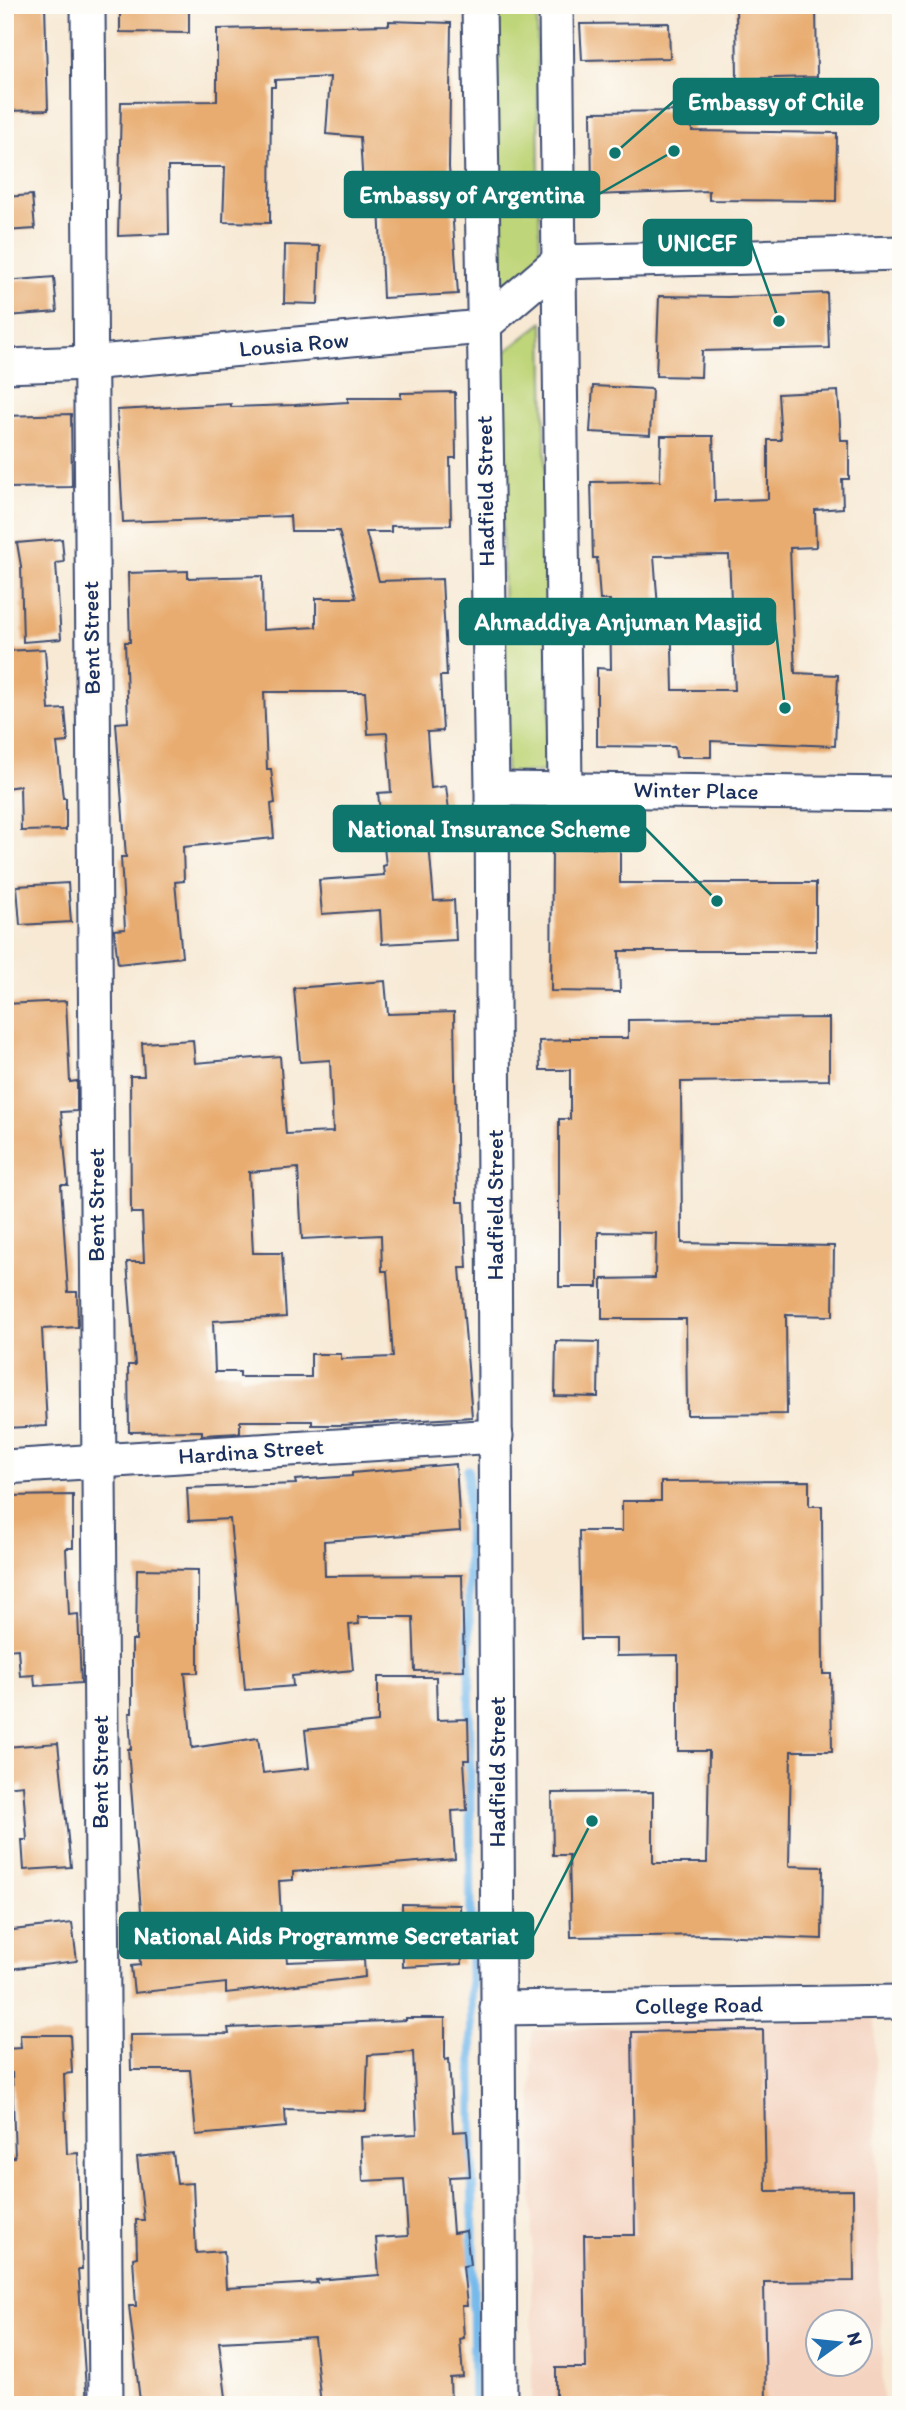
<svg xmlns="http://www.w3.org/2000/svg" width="906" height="2410" viewBox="0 0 906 2410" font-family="Itim,sans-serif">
<rect width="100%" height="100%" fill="#fdfcf7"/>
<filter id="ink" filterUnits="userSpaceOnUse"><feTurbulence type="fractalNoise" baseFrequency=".0143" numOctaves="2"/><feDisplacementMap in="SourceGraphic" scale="14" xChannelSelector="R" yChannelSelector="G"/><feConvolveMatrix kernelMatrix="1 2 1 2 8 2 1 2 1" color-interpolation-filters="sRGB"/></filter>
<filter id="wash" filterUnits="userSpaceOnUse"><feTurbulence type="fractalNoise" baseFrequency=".00686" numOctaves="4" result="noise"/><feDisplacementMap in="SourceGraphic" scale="28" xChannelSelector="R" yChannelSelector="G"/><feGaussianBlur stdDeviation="1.57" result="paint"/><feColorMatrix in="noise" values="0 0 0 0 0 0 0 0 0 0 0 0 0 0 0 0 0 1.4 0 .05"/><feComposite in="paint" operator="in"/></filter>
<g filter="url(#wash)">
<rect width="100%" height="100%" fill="#f7e9d4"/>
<path fill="#f4d3c0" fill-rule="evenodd" d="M874,2017L883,2405H532V2030ZM818,2322H860V2364H818Z"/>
<g fill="#bfd579" stroke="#6d826c" stroke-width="2">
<path d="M494,5H537L540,264L497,287Z"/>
<path d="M543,322L551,771L506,774L500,356Z"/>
</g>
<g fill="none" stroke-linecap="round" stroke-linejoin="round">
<path stroke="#76baec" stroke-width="9" d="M468,1470L474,2405"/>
</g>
<g id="blocks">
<g fill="#e8ac6f" fill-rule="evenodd">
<path d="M5,5H45L48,110L5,111Z"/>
<path d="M120,5H189V33L120,32Z"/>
<path d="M736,5H816L817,77L737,79Z"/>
<path d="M389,21L451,23L449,167L458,294L383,298L379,204L364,205L360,137L326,134L330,77L275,80V87H271L270,223L223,222L225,167H168L169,234L118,236L121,102L217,101V29L389,25Z"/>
<path d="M669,23L670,58L582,60L580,24Z"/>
<path d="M691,111L692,131L837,133L836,201L709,200V191L592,195L591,112Z"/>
<path d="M32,195L35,229L5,231V197Z"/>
<path d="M285,245L320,246L318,304L284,303Z"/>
<path d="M54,277L57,312L8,316L5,281Z"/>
<path d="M827,293L829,348L702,351L701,377L656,376L659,296L728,297Z"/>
<path d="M593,386L652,389L650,435L590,432Z"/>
<path d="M838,391L841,440H849V479H842L843,508L815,510L816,547L790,548L795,673L838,675L835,746L711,741V757H676L675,747L597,746V668L611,669L610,600H600L597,558H593L591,482L660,481L661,436H713L715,501L768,499V440H781L778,394ZM729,555L735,690H673L671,607H658L654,556Z"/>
<path d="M455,392L456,458H450L451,525L391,526V532H366L379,581L442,579L447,676H440L443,731L427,732L431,788L446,786L450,819L427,821L434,901L454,900L456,940L382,944L380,910L322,914L319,880L384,875L383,866L386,865L378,793L391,792L387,733L368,734L365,692H264L267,769H271L275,803L271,804L274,838L183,847L184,881L175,882L182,957L118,964L114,930L125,929L121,857H126L116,723L128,722L125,642H130L128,573L188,571V578L262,576L263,630L316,627V598H356L339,531H291L290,516L123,522L117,410L231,404V407L295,405L348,402V398H401V393Z"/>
<path d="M71,414L72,487L5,488V416Z"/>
<path d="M62,539L64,562L56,563L61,639L23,642L21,566L17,543Z"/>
<path d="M45,649L49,710L65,709L68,742L57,743L63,798H66V830L21,831L20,786L5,788V651Z"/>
<path d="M552,847L620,848V883H816V951H619L620,992L551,991Z"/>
<path d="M68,883L71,922L20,925L17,886Z"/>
<path d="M385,981L388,1014L454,1012L457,1202H464L467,1268H460L472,1417L342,1425H312V1421H240V1433L202,1435V1431L129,1432L128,1365H135L127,1262H144L142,1213H131L130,1076H144L142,1043L193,1040L195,1063L280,1056L286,1134L333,1132L330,1060L300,1062L294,988ZM298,1168L302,1239L381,1235L382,1271H387L393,1357L341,1359V1354H311V1377H240V1372H215L213,1321L286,1317L282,1253H253L249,1172Z"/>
<path d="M66,1001L70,1082L77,1081V1111L61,1112L68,1185H61L68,1292H77L78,1327L42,1329L47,1426L5,1428V1004Z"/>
<path d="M829,1018V1080L681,1082L682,1243L834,1246L833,1316L786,1315L787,1414L687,1415L686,1319H602V1279L655,1278L656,1233L598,1232V1287H559V1119H570V1070H540L539,1041L570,1040V1038H628V1020Z"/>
<path d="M556,1341L599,1342L598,1397L555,1396Z"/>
<path d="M456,1464L460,1531L324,1541L325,1576L462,1575L464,1670L415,1671L413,1617H358L359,1624L349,1625L353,1670L292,1676L293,1686L245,1690L230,1519L189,1521L187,1488L296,1484L295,1480L352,1476V1473Z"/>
<path d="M809,1481V1506H822L823,1674H831L832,1751H791L789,1866L823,1867L822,1939L713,1935L571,1937L569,1855H553L552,1793L653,1792V1863H707L709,1751H678V1655L616,1656V1639H581L579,1531H622V1501H661V1482Z"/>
<path d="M73,1495V1548H66L69,1615L78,1614L81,1683L35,1686L34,1675L20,1676L18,1649L5,1650V1496Z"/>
<path d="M137,1569L198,1570V1673H185L192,1748L258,1738L263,1773L309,1768L305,1730L378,1722V1677H436L437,1720L468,1719L469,1760H464L467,1810L452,1811L455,1859L293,1872V1880L279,1881L283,1953H286L287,1962L364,1959L365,1977L226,1993V1983L134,1993L131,1966L140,1965L138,1923H142L128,1749H131L129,1713H132V1640H136Z"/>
<path d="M58,1743L71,1867L24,1870L22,1840H27L23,1785L5,1787V1747Z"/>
<path d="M402,1904L460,1905L462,1964L403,1967Z"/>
<path d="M72,1923L77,1961L9,1969L5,1931Z"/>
<path d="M406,2018H445V2060L449,2059L453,2132L467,2131L470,2176L449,2177L453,2233L466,2231L470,2265L463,2266L467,2306H462L464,2338L460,2339L463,2377L450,2378L451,2405H321L314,2337L219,2342L227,2405H144V2400L140,2401L129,2306H136L133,2258L137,2257L136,2220H144L137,2157L173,2153L177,2184L193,2183L196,2253L224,2251L226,2288L317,2283L316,2280L379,2275L376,2238L408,2236L404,2179L363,2181L361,2137L417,2134L413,2052L368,2055L366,2111L285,2109L286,2127L196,2135L190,2070H131L130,2035L229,2034L228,2028L406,2020Z"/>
<path d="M763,2030L766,2191L853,2190L854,2281L764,2282L766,2405H556V2368H586L584,2235H635L632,2032Z"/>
<path d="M20,2035H70L72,2073L64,2074L67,2154L78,2153L82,2269H78L87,2405H5V2158L15,2157L12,2073H5V2049L21,2048Z"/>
</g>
</g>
</g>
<g filter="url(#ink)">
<use href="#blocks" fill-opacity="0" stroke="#3c4b70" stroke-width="2"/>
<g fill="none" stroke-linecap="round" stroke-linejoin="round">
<defs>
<g id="minor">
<path d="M88,5L106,2405"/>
<path d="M479,5L492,789L500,2405"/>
<path d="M556,5L565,788"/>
<path d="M5,366L88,363L482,327L558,262L901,253"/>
<path d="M492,789L901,794"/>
<path d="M5,1467L496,1436"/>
<path d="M497,2008L901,2002"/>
</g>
</defs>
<use href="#minor" stroke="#3c4b70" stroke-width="37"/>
<use href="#minor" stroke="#fff" stroke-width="33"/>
</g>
</g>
<g text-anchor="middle" stroke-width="6" stroke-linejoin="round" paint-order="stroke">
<g font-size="23" fill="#1b2f5e" stroke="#fdfcf7">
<text transform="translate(294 344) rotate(-5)" y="8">Lousia Row</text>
<text transform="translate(485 491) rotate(-91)" y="8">Hadfield Street</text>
<text transform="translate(91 638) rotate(-91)" y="8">Bent Street</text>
<text transform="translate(696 790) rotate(1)" y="8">Winter Place</text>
<text transform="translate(96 1205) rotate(-90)" y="8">Bent Street</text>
<text transform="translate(495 1205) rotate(-90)" y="8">Hadfield Street</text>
<text transform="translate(251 1451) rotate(-4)" y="8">Hardina Street</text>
<text transform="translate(100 1772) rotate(-90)" y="8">Bent Street</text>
<text transform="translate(497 1772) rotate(-90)" y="8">Hadfield Street</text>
<text transform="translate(699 2005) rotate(-1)" y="8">College Road</text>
</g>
</g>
<path fill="none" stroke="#0f766e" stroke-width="2.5" d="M615 153L674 101M674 151L599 194M779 321L751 243M785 708L775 622M717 901L645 828M592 1821L533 1936"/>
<g fill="#0f766e" stroke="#fdfcf7" stroke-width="2.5">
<circle cx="615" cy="153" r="7"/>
<circle cx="674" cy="151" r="7"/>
<circle cx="779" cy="321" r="7"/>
<circle cx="785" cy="708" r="7"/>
<circle cx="717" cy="901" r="7"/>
<circle cx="592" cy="1821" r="7"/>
</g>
<g fill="#0f766e" stroke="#0f766e" stroke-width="2.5">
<rect x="674" y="79" width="204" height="45" rx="7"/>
<rect x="345" y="172" width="254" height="45" rx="7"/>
<rect x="644" y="220" width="107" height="45" rx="7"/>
<rect x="460" y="599" width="315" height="45" rx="7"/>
<rect x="334" y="806" width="311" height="45" rx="7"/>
<rect x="120" y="1913" width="413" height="45" rx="7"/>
</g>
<g font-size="24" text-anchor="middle" font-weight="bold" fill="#fff">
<text x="776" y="110">Embassy of Chile</text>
<text x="472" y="203">Embassy of Argentina</text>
<text x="697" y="251">UNICEF</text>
<text x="618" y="630">Ahmaddiya Anjuman Masjid</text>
<text x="489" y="837">National Insurance Scheme</text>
<text x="326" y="1944">National Aids Programme Secretariat</text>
</g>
<rect width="906" height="2410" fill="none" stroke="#fdfcf7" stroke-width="28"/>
<g transform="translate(839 2343) rotate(75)"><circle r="33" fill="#fdfcf7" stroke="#a3aaba" stroke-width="2"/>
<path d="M0-5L12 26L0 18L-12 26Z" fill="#1f6fb2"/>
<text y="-10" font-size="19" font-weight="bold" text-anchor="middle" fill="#1b2f5e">N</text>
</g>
</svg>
